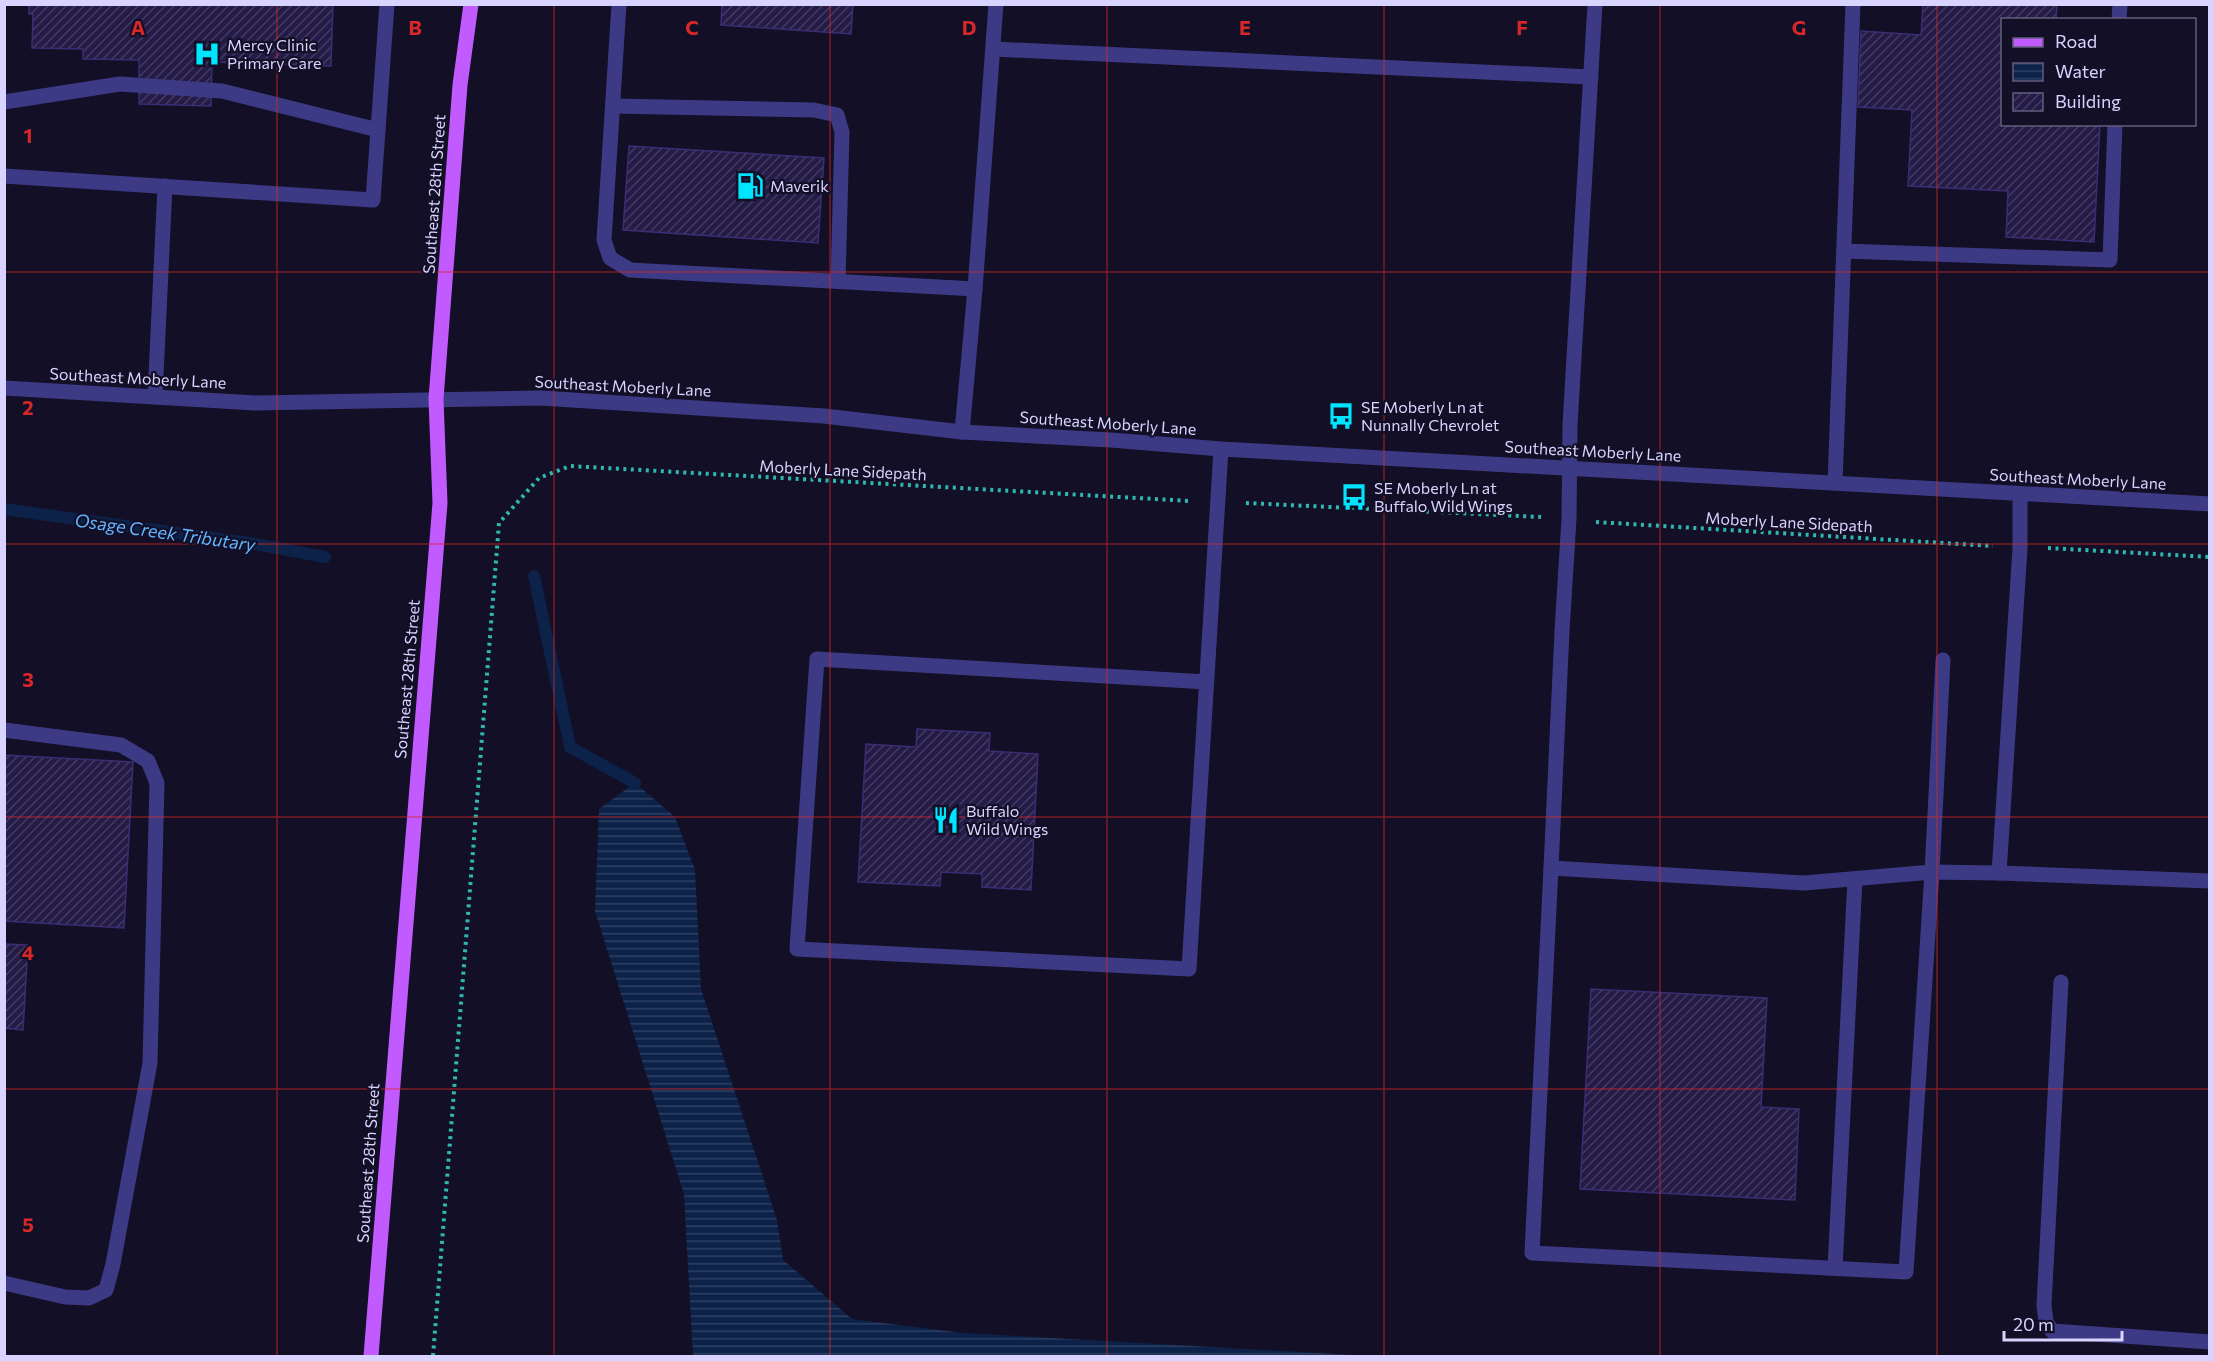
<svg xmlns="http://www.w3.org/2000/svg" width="2214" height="1361" viewBox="0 0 2214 1361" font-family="Commissioner,sans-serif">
<defs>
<pattern id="water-rules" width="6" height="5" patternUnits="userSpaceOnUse" patternTransform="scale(1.5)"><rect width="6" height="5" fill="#0c2248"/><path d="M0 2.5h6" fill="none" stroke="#2f4163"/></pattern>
<pattern id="building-hatch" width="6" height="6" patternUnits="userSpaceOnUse" patternTransform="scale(1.5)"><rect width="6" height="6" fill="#241b47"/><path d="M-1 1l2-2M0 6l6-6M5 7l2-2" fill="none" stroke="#433b63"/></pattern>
</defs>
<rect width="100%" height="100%" fill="#130f26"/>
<path fill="url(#water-rules)" d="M635,783L675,817L695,870L701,989L777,1220L783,1260L852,1319L963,1333L1371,1356H693L684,1194L595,911L599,809Z"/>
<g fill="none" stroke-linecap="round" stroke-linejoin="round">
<g stroke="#0c2248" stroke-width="12">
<path d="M4,509L249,543L325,557"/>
<path d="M534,576L570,747L635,783"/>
</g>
</g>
<g fill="url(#building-hatch)" stroke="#3b2d73" stroke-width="1.5">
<path d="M29,4H333L331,66L212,62L211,106L139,104V60L83,59V49L32,48L33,14H29Z"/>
<path d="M722,4H853L851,34L721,25Z"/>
<path d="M1923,4H2057L2056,20H2002V124H2100L2094,242L2006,237L2008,191L1908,186L1912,110L1858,107L1861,31L1921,35Z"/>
<path d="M629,146L824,158L818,243L623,230Z"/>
<path d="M917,729L990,733L989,751L1038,754L1031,890L982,887V874L941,872L940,886L858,882L866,744L916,747Z"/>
<path d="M4,755L133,762L124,928L4,921Z"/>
<path d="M4,944L28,945L23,1030L4,1028Z"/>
<path d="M1591,989L1767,998L1761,1107L1799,1109L1795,1200L1580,1189Z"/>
</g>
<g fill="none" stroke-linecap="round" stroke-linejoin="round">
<g stroke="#2fb8b0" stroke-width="4" stroke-dasharray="3 4.5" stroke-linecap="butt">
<path d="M1246,503L1541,517"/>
<path d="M1596,522L1993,546"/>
<path d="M2048,548L2210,557"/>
<path d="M433,1356L499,523L539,478L570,466L1190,501"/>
</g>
<g stroke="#3d3a85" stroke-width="15">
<path d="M619,4L604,240L610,258L630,270L975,289"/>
<path d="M1595,4L1570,425L1569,519L1562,631L1551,868L1804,883L1932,872L1999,873L2020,548V494"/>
<path d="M2119,20L2120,4"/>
<path d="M993,49L1591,77"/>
<path d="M4,102L120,84L222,91L378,130"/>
<path d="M613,106L814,110L837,115L842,132L838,281"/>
<path d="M4,176L373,200L387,4"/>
<path d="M1844,251L2110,260L2115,124"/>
<path d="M4,388L255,403L541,398L824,416L962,432L1111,440L1221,449L2210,504"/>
<path d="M155,397L165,186"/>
<path d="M962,432L975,289L996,4"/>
<path d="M1835,483L1853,4"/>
<path d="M1207,682L817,659L797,949L1189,969L1221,449"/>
<path d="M4,730L121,745L148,761L157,783L150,1063L113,1264L106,1290L89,1298L65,1297L4,1283"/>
<path d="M1551,868L1532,1253L1906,1272L1932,872L1943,660"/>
<path d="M1999,873L2210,881"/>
<path d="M2061,982L2044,1305L2046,1322L2052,1331L2210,1342"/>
<path d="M1835,1268L1855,879"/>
</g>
<path stroke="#c25bff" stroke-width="15" d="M371,1356L440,503L436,399L460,85L471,4"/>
</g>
<path fill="none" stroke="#d62828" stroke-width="1.5" stroke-opacity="0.55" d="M277,4V1356M554,4V1356M830,4V1356M1107,4V1356M1384,4V1356M1660,4V1356M1937,4V1356M4,272H2210M4,544H2210M4,817H2210M4,1089H2210"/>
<defs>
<symbol id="hospital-bare" viewBox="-9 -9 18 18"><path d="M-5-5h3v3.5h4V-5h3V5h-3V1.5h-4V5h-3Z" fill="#00e5ff" stroke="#130f26" stroke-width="2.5" paint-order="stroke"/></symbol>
<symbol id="fuel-bare" viewBox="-9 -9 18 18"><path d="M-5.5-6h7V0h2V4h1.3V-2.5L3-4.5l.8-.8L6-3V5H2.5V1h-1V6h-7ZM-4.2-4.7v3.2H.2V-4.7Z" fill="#00e5ff" stroke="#130f26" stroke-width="2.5" paint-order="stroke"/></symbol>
<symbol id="bus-bare" viewBox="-9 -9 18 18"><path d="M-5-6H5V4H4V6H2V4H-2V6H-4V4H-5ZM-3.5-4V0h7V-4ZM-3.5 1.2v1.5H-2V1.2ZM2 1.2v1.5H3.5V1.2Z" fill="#00e5ff" stroke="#130f26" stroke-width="2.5" paint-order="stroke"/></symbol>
<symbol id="restaurant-bare" viewBox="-9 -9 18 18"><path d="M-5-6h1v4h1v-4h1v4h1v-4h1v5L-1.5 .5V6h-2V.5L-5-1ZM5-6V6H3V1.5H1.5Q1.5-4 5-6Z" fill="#00e5ff" stroke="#130f26" stroke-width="2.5" paint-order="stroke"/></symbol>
</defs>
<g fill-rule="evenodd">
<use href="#hospital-bare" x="188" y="35" width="38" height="38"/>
<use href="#fuel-bare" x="731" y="167" width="38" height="38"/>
<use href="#bus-bare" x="1322" y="397" width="38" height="38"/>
<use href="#bus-bare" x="1335" y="478" width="38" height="38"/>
<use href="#restaurant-bare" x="927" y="801" width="38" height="38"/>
</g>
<g text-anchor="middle" stroke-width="4.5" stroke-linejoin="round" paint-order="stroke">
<g font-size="16" fill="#d9d4ff" stroke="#130f26" text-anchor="start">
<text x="227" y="51">Mercy Clinic<tspan x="227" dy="18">Primary Care</tspan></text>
<text x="770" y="192">Maverik</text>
<text x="1361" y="413">SE Moberly Ln at<tspan x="1361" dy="18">Nunnally Chevrolet</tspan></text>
<text x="1374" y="494">SE Moberly Ln at<tspan x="1374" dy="18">Buffalo Wild Wings</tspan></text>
<text x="966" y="817">Buffalo<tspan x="966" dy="18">Wild Wings</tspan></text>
</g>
<g font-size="16" fill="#d9d4ff" stroke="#130f26">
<text transform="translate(434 194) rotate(-86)" y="6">Southeast 28th Street</text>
<text transform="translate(138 378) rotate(3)" y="6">Southeast Moberly Lane</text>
<text transform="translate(623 386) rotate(3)" y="6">Southeast Moberly Lane</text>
<text transform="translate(1108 423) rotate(4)" y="6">Southeast Moberly Lane</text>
<text transform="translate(1593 451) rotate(3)" y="6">Southeast Moberly Lane</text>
<text transform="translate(843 470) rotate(3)" y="6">Moberly Lane Sidepath</text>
<text transform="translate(2078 479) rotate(3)" y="6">Southeast Moberly Lane</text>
<text transform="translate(1789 522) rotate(3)" y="6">Moberly Lane Sidepath</text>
<text transform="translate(407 679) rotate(-85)" y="6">Southeast 28th Street</text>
<text transform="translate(368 1163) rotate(-86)" y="6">Southeast 28th Street</text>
</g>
<g font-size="18" font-style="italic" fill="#62b6ff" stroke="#130f26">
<text transform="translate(165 533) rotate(8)" y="6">Osage Creek Tributary</text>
</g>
</g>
<g font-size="20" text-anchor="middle" font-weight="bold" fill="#d62828" stroke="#130f26" stroke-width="4.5" stroke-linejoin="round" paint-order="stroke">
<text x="138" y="35">A</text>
<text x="415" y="35">B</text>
<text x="692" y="35">C</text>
<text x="969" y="35">D</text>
<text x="1245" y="35">E</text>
<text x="1522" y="35">F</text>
<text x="1799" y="35">G</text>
<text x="28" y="143">1</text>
<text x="28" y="415">2</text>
<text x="28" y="687">3</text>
<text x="28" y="960">4</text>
<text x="28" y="1232">5</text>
</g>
<rect width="2214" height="1361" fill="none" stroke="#d9d4ff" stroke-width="12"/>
<rect x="2001" y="18" width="195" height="108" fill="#130f26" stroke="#625e7d" stroke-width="1.5"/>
<rect x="2013" y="38" width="30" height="9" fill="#c25bff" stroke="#625e7d" stroke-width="1.5"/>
<text x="2055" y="48" font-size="18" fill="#d9d4ff">Road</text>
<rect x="2013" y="63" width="30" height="18" fill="url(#water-rules)" stroke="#625e7d" stroke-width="1.5"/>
<text x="2055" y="78" font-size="18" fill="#d9d4ff">Water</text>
<rect x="2013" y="93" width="30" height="18" fill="url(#building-hatch)" stroke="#625e7d" stroke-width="1.5"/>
<text x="2055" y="108" font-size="18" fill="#d9d4ff">Building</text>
<path d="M2004 1331v9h118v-9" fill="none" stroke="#d9d4ff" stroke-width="3"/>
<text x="2013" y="1331" font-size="18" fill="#d9d4ff" stroke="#130f26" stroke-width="4.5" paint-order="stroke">20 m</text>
</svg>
